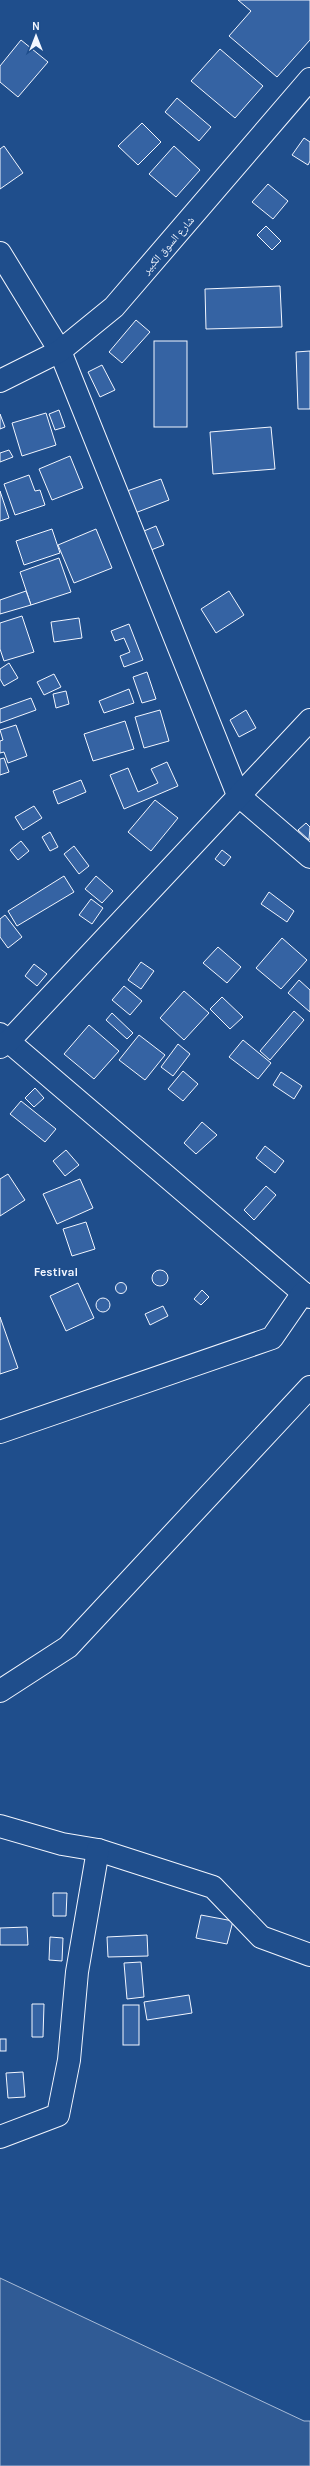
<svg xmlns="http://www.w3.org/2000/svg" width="310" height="2466" viewBox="0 0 310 2466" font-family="Karla,'Noto Naskh Arabic',sans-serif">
<rect width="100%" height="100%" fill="#1f4e8c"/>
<path fill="#305b95" stroke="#a8bbd7" d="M0,2278L304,2421H310V2466H0Z"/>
<g fill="#3563a3" stroke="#f2f6ff">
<path d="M238,0H310V40L277,77L229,36L251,11Z"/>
<path d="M21,40L48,62L18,97L0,82V66Z"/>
<path d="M220,49L263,86L235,118L191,81Z"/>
<path d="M177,98L211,127L199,141L165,112Z"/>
<path d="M142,123L161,142L138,165L118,146Z"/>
<path d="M304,138L310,142V161L308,165L292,155Z"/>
<path d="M4,146L23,173L0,189V149Z"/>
<path d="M174,146L200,170L176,197L149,174Z"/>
<path d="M268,184L288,201L273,219L252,202Z"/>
<path d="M266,226L281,241L272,250L257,235Z"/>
<path d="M280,286L282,327L206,329L205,289Z"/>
<path d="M136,320L150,332L122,363L109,352Z"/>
<rect x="154" y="341" width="33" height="86"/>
<path d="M310,351V409H298L296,352Z"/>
<path d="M102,365L115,390L100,397L88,372Z"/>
<path d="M59,410L65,427L55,430L49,414Z"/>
<path d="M46,413L56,445L22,456L12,423Z"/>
<path d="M0,414L5,427L0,429Z"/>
<path d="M271,427L275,469L213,474L210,432Z"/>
<path d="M9,450L13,457L0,462V453Z"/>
<path d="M70,456L83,488L52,500L39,469Z"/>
<path d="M29,475L35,491L40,490L45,505L15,515L4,484Z"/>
<path d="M161,479L169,500L135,513L127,491Z"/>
<path d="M0,491L9,518L0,521Z"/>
<path d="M156,526L164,545L151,550L144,531Z"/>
<path d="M52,529L60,553L24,565L16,541Z"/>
<path d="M96,529L112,568L74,583L58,545Z"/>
<path d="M59,558L71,592L31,605L20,572Z"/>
<path d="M26,591L31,605L0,614V600Z"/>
<path d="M229,591L244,615L216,633L201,609Z"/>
<path d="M22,616L34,652L4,661L0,649V623Z"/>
<path d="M79,618L82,638L54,642L51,622Z"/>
<path d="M129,624L143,660L124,667L120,656L130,652L124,638L115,641L111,631Z"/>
<path d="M9,663L18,678L4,686L0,679V669Z"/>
<path d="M147,672L156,699L142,703L133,677Z"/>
<path d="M54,674L61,687L44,695L37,682Z"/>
<path d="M129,689L134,703L104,713L99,701Z"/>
<path d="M66,691L69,704L56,708L53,694Z"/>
<path d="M31,698L36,710L0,723V709Z"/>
<path d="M160,710L169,741L144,748L135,717Z"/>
<path d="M246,710L256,728L239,737L230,720Z"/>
<path d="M125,721L134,749L93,761L84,734Z"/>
<path d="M16,725L27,756L8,763L4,752L0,753V741L3,740L0,730Z"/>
<path d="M4,758L9,772L0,775V759Z"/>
<path d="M167,762L178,786L124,809L110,775L128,768L138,792L158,783L151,769Z"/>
<path d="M81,780L86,792L58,804L53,791Z"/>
<path d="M155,800L178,818L151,851L128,832Z"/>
<path d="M34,806L42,818L23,830L15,817Z"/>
<path d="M306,823L310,827L309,840L298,830Z"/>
<path d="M50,832L58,847L50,851L42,837Z"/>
<path d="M21,841L29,851L18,860L10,850Z"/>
<path d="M74,846L89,866L79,874L64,854Z"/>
<path d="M222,850L231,857L224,866L215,859Z"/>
<path d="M64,876L74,892L17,926L8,911Z"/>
<path d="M96,876L113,891L102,903L85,889Z"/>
<path d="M269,892L294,911L287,922L261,904Z"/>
<path d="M91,899L103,908L92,924L79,915Z"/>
<path d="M5,915L22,937L8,948L0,937V919Z"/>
<path d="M282,938L307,960L281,989L256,968Z"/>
<path d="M218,947L241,967L227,983L203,963Z"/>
<path d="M141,962L154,971L141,989L128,980Z"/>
<path d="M34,964L47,974L37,986L25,976Z"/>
<path d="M299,980L310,990V1012L288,993Z"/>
<path d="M124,986L142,1001L130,1015L112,1000Z"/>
<path d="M184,991L209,1013L184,1040L160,1018Z"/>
<path d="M222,997L243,1017L230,1029L210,1009Z"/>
<path d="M294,1011L304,1020L270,1060L260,1051Z"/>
<path d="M112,1013L133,1033L127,1039L106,1020Z"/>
<path d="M89,1025L119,1051L94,1079L64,1054Z"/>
<path d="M139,1035L165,1055L145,1080L119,1060Z"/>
<path d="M243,1040L271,1063L258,1079L229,1057Z"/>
<path d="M178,1044L190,1054L173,1076L161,1067Z"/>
<path d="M183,1071L198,1084L183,1101L168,1089Z"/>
<path d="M281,1072L302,1086L294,1099L273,1085Z"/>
<path d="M35,1088L44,1098L34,1107L25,1098Z"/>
<path d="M21,1101L56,1129L45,1142L10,1114Z"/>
<path d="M202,1122L217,1135L196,1154L184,1143Z"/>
<path d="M265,1146L284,1161L275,1173L256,1158Z"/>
<path d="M66,1150L79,1165L65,1176L53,1161Z"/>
<path d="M8,1174L25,1200L0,1216V1179Z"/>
<path d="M80,1179L93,1208L57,1224L43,1194Z"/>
<path d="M266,1186L276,1195L254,1220L244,1210Z"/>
<path d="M86,1222L95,1249L72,1256L63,1229Z"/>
<circle cx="160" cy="1278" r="8"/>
<circle cx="121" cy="1288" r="5.5"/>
<path d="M78,1283L94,1318L66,1331L50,1296Z"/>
<path d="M202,1290L209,1297L201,1305L194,1299Z"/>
<circle cx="103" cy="1305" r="7"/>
<path d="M163,1306L168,1316L150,1325L145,1314Z"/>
<path d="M0,1317L18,1368L0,1374Z"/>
<path d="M53,1893H67L66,1916H53Z"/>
<path d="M201,1915L233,1921L227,1944L196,1938Z"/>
<path d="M27,1927L28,1945H0V1928Z"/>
<path d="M147,1935L148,1956L108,1957L107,1937Z"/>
<path d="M50,1937L63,1938L62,1961L49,1960Z"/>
<path d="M141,1962L144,1997L127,1999L124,1963Z"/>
<path d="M189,1995L192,2013L147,2020L144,2002Z"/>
<path d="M32,2004H44L43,2037H32Z"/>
<rect x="123" y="2005" width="16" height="40"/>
<rect x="0" y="2039" width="6" height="12"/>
<path d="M23,2072L25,2097L8,2098L6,2073Z"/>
</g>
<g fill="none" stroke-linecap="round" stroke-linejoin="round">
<defs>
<g id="minor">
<path d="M0,253L60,351L238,795L310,857"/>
<path d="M0,1034L303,1293L310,1297"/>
<path d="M0,1047L9,1041L310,720"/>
<path d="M0,1432L272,1338L303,1293"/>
<path d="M0,1691L68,1647L310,1387"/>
<path d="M0,1826L62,1844L98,1850L213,1887L261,1937L310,1955"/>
<path d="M0,2137L58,2115L69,2060L77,1972L98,1850"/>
</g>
<path id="tertiary" d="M0,381L60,351L114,307L310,79"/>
</defs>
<use href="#minor" stroke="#f2f6ff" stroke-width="24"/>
<use href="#tertiary" stroke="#f2f6ff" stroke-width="24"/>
<use href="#minor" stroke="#1f4e8c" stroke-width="22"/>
<use href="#tertiary" stroke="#1f4e8c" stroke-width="22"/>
</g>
<g text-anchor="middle" stroke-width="3" stroke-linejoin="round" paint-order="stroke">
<g font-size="11" fill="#f2f6ff" stroke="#1f4e8c">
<text transform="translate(168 245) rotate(-49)" y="4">شارع السوق الكبير</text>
</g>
<g font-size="12" font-weight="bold" fill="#f2f6ff" stroke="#1f4e8c">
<text x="56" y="1276">Festival</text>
</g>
</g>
<g transform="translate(36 36)" stroke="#1f4e8c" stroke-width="3" paint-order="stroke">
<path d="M0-3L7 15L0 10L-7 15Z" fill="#f2f6ff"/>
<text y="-6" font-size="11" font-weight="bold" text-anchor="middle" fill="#f2f6ff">N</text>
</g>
</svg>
